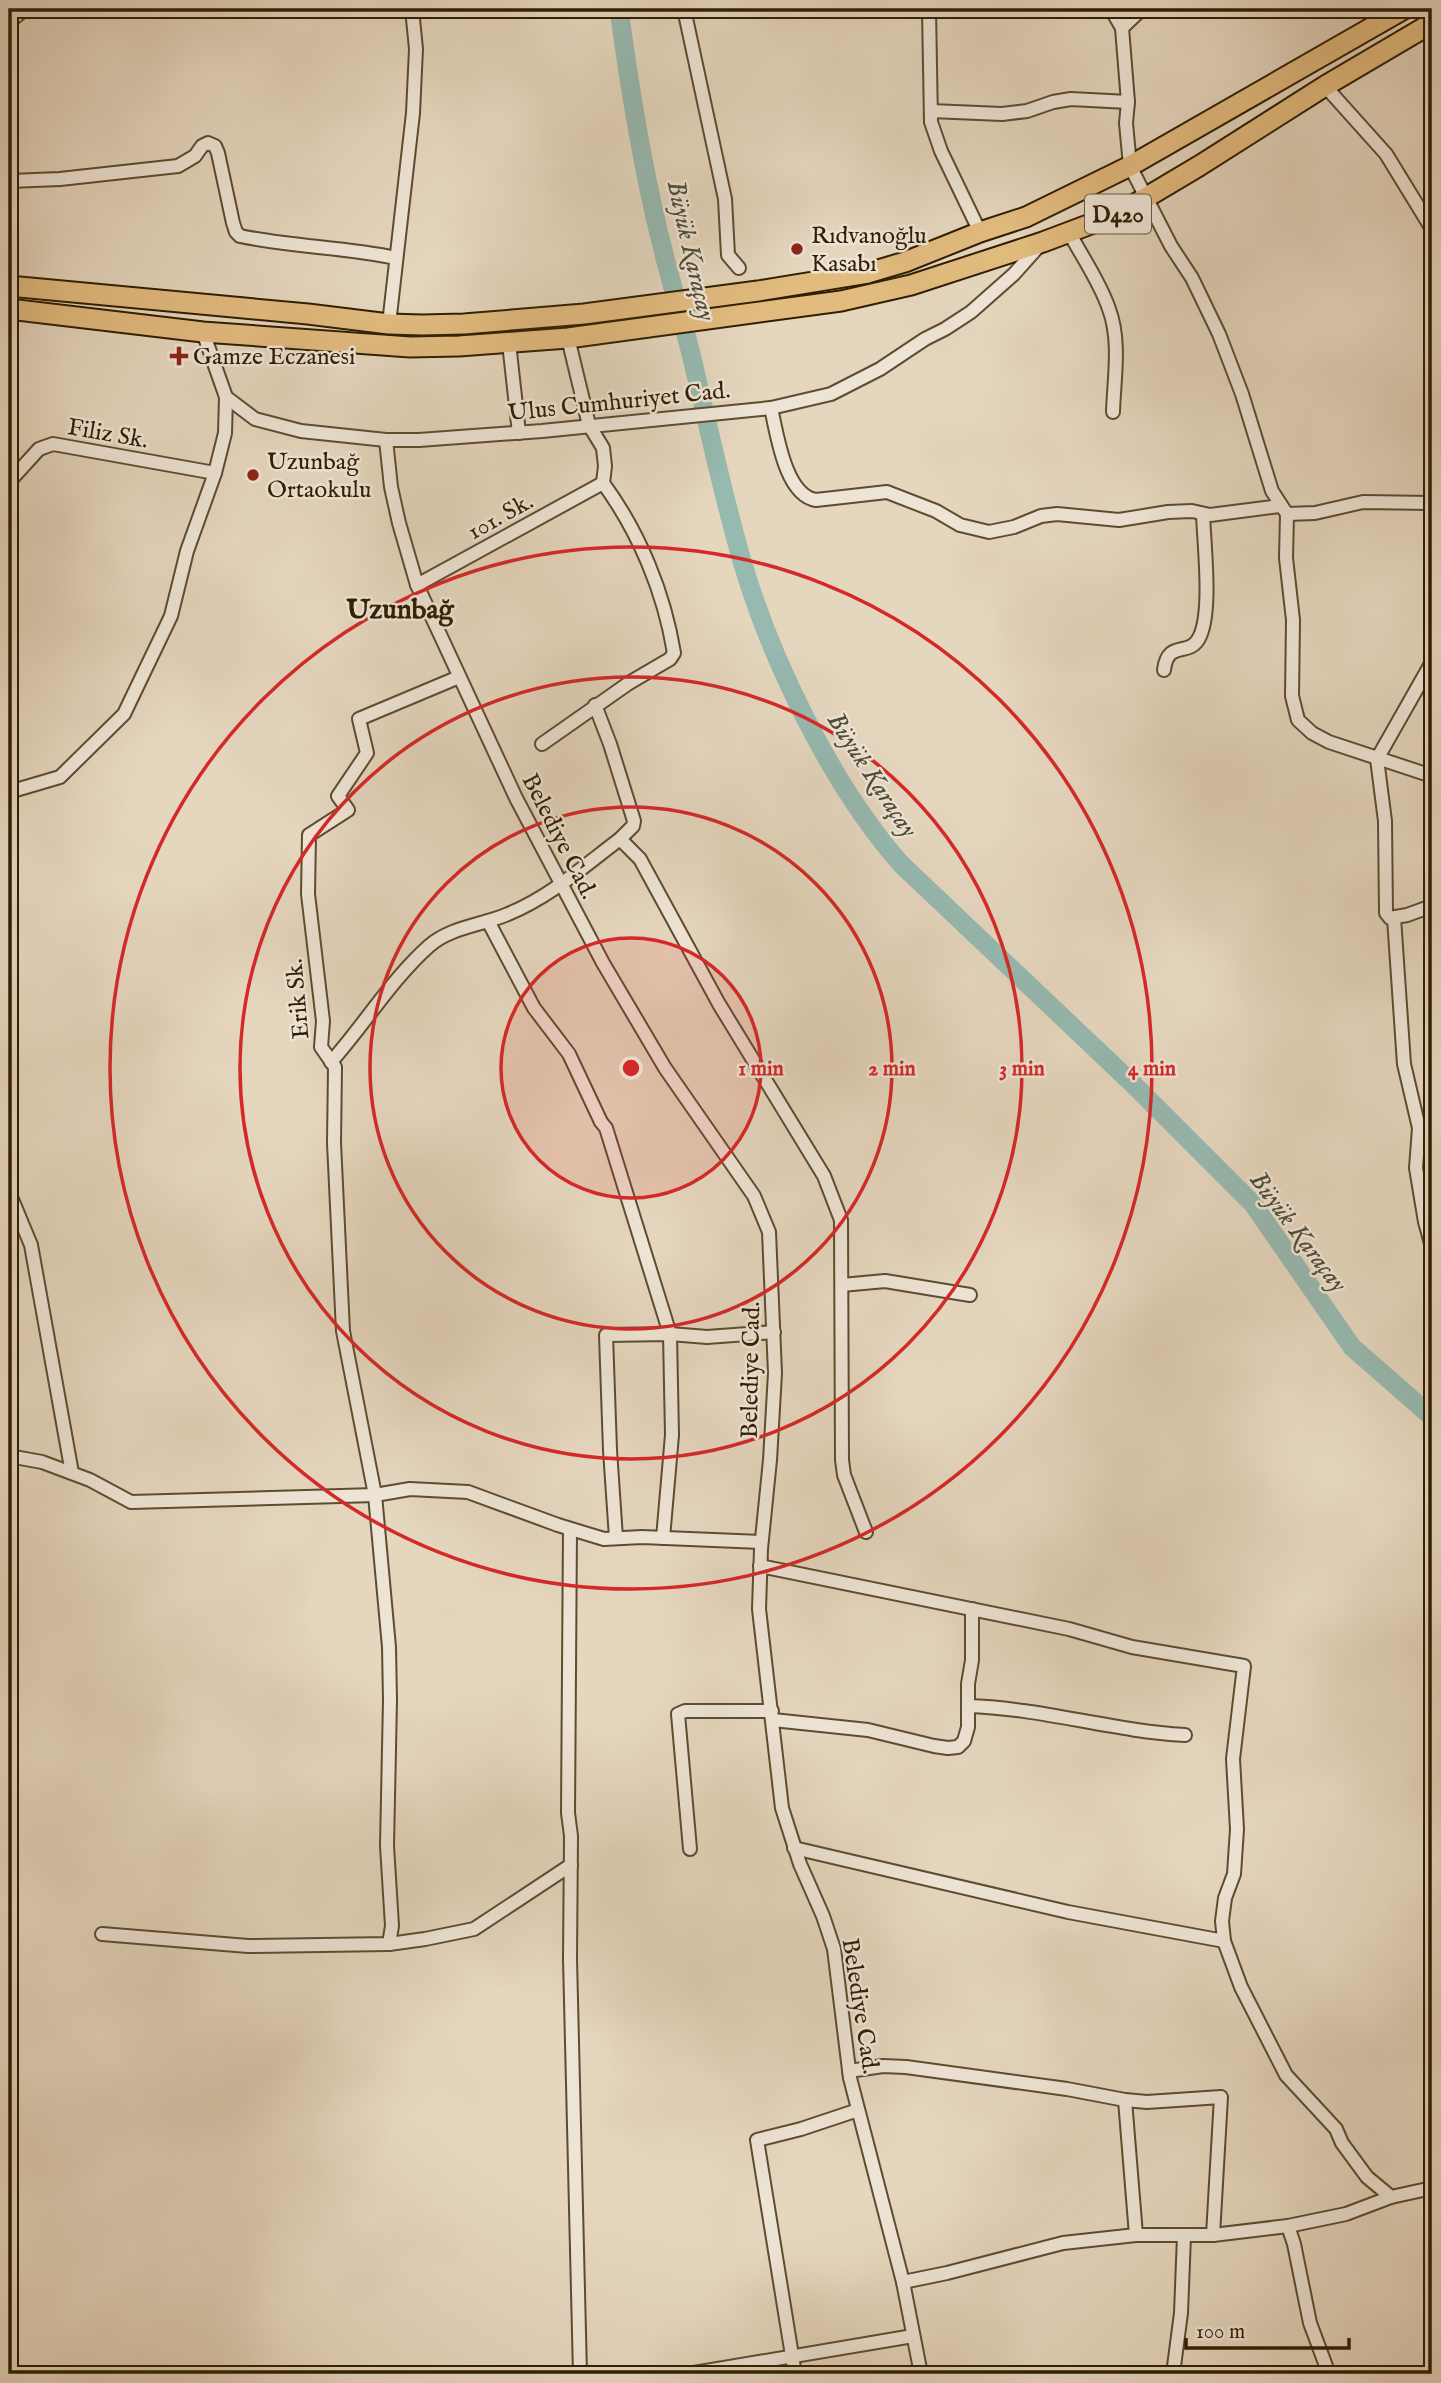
<svg xmlns="http://www.w3.org/2000/svg" width="1441" height="2383" viewBox="0 0 1441 2383" font-family="'IM FELL English',serif">
<rect width="100%" height="100%" fill="#e5d6be"/>
<filter id="stains"><feTurbulence type="fractalNoise" baseFrequency=".00286" numOctaves="4"/><feColorMatrix values="0 0 0 0 .2 0 0 0 0 .09 0 0 0 0 .02 0 0 0 .5 -.17"/></filter>
<radialGradient id="worn" r=".72"><stop offset=".6" stop-color="#630" stop-opacity="0"/><stop offset="1" stop-color="#630" stop-opacity=".3"/></radialGradient>
<g fill="none" stroke-linecap="round" stroke-linejoin="round">
<path stroke="#96b9b0" stroke-width="19" d="M619,9C630,92 644,177 665,258C673,289 682,319 690,350C707,420 722,492 742,561C771,660 832,786 901,864L1135,1086L1253,1204L1352,1347L1432,1417"/>
<defs>
<g id="minor">
<path d="M684,9L725,199L728,255L739,268"/>
<path d="M929,9L931,122L941,151L980,232"/>
<path d="M1111,9L1122,28L1128,102L1126,123L1130,166L1171,246L1192,278L1219,334L1242,394L1272,491L1287,514L1286,558L1293,620L1292,696L1298,720L1312,733L1329,742L1432,776"/>
<path d="M9,22L25,9"/>
<path d="M1122,28L1142,9"/>
<path d="M1325,86L1386,154L1432,229"/>
<path d="M931,111L1002,114L1027,111L1053,102L1071,99L1128,102"/>
<path d="M9,181L60,179L178,166L195,156L202,146L208,143L215,146L218,153L233,223L236,232L240,236C292,247 345,247 396,258"/>
<path d="M1069,232C1082,257 1100,282 1109,309C1121,341 1114,379 1113,412"/>
<path d="M389,324L413,113L416,49L412,9"/>
<path d="M203,332L226,397L255,419L301,431L386,440H419L542,431L771,408L831,394L880,369L925,339L945,329L971,312L1014,274L1039,246"/>
<path d="M509,343L519,433"/>
<path d="M771,408C777,434 785,495 816,500L887,492L936,511L960,525L989,532L1014,527L1041,516L1057,514L1119,520L1168,512L1192,511L1210,515L1280,506"/>
<path d="M386,440L391,487L399,523L417,585L516,798L603,963L665,1068L754,1196L769,1232L775,1373L770,1460L761,1549L759,1609L782,1808L800,1864L823,1916L834,1949L850,2078L903,2282L921,2374"/>
<path d="M9,482L39,449L53,444L215,473"/>
<path d="M1287,514L1315,513L1363,502L1432,503"/>
<path d="M417,585L603,483"/>
<path d="M1432,662L1377,759L1385,821L1386,913L1390,918L1407,915L1432,906"/>
<path d="M1164,670C1168,638 1190,659 1200,636C1212,610 1204,544 1203,514"/>
<path d="M595,705L610,744L634,821L633,826L620,839"/>
<path d="M542,744L629,683L670,659L674,653C664,592 639,532 603,483L605,466L603,448L589,425L568,338"/>
<path d="M9,792L60,777L124,714L171,616L187,551L215,473L225,433L226,397"/>
<path d="M1394,918L1404,1064L1419,1128L1416,1168L1425,1222L1432,1247"/>
<path d="M488,921L534,1008L569,1054L601,1122L606,1128L670,1334L672,1435L663,1538"/>
<path d="M331,1062C364,1025 392,979 429,946C450,927 483,925 508,914C550,897 584,866 620,839L640,859L719,1004L824,1176L841,1220L842,1460L844,1475L866,1532"/>
<path d="M9,1192L31,1245L72,1473"/>
<path d="M842,1285L885,1281L970,1295"/>
<path d="M9,1456L42,1462L90,1480L131,1502L375,1495L410,1489L468,1492L558,1525L604,1539L642,1537L761,1542"/>
<path d="M570,1529L568,1813L571,1836L570,1959L580,2374"/>
<path d="M616,1538L610,1450L606,1335L670,1334L707,1337L774,1332"/>
<path d="M760,1566L1069,1629L1132,1647L1244,1666L1233,1759L1237,1829L1234,1874L1225,1898L1222,1921L1224,1941L1241,1987L1286,2075L1336,2129L1342,2143L1367,2177L1391,2197"/>
<path d="M968,1706C1041,1708 1112,1731 1185,1735"/>
<path d="M773,1720L868,1730L934,1746L948,1748L958,1747L964,1741L968,1727V1684L972,1660V1609"/>
<path d="M794,1848L1068,1912L1224,1941"/>
<path d="M690,1849L678,1714L685,1711H772"/>
<path d="M102,1934L248,1946L389,1944L425,1939L474,1929L571,1865"/>
<path d="M389,1944L392,1926L387,1846L390,1700L389,1647L375,1495L343,1331L334,1143L335,1067L321,1047L323,1021L308,894L309,835L348,810L338,796L367,753L359,719L459,677"/>
<path d="M849,2071L883,2066L906,2067L1067,2089L1125,2100L1147,2102L1221,2097L1213,2235"/>
<path d="M1125,2100L1136,2235"/>
<path d="M1288,2226L1294,2244L1310,2323L1329,2374"/>
<path d="M903,2282L947,2273L1063,2243L1136,2235H1213L1288,2226L1346,2214L1391,2197L1432,2188"/>
<path d="M688,2374L913,2336"/>
<path d="M795,2374L757,2140L801,2129L858,2110"/>
<path d="M1173,2374L1181,2313L1184,2236"/>
</g>
<g id="highway">
<path d="M9,286L308,314L389,324L422,325L464,324L584,314L758,291L868,273L905,262L980,232L1026,217L1130,166L1404,9"/>
<path d="M9,309L203,332L410,347L459,346L568,338L841,301L911,285L1043,242L1120,213L1199,166L1325,86L1432,23"/>
</g>
</defs>
<use href="#minor" stroke="#5d4c31" stroke-width="16"/>
<use href="#highway" stroke="#301e02" stroke-width="23"/>
<use href="#minor" stroke="#eee4d5" stroke-width="12"/>
<use href="#highway" stroke="#e2bb7f" stroke-width="19"/>
</g>
<circle cx="631" cy="1068" r="130" fill="#d62828" fill-opacity=".12"/>
<g fill="none" stroke="#d62828" stroke-width="3.5">
<circle cx="631" cy="1068" r="130"/>
<circle cx="631" cy="1068" r="261"/>
<circle cx="631" cy="1068" r="391"/>
<circle cx="631" cy="1068" r="521"/>
</g>
<g fill="#8f2418" stroke="#eee4d5" stroke-width="2.5">
<circle cx="797" cy="249" r="7"/>
<path d="M175.5 345.5h7v7h7v7h-7v7h-7v-7h-7v-7h7z"/>
<circle cx="253" cy="475" r="7"/>
</g>
<g text-anchor="middle" stroke-width="5" stroke-linejoin="round" paint-order="stroke">
<rect fill="#eee4d5" stroke="#695941" stroke-width="2" x="1085" y="194.5" width="66" height="39" rx="5"/>
<g font-size="23" font-weight="bold" fill="#301e02">
<text x="1118" y="222">D420</text>
</g>
<g font-size="24" fill="#301e02" stroke="#eee4d5" text-anchor="start">
<text x="811" y="243">Rıdvanoğlu<tspan x="811" dy="28">Kasabı</tspan></text>
<text x="193" y="364">Gamze Eczanesi</text>
<text x="267" y="469">Uzunbağ<tspan x="267" dy="28">Ortaokulu</tspan></text>
</g>
<g font-size="24" fill="#301e02" stroke="#eee4d5">
<text transform="translate(619 401) rotate(-6)" y="8">Ulus Cumhuriyet Cad.</text>
<text transform="translate(108 433) rotate(10)" y="8">Filiz Sk.</text>
<text transform="translate(500 516) rotate(-29)" y="8">101. Sk.</text>
<text transform="translate(560 836) rotate(63)" y="8">Belediye Cad.</text>
<text transform="translate(297 999) rotate(-95)" y="8">Erik Sk.</text>
<text transform="translate(750 1370) rotate(-89)" y="8">Belediye Cad.</text>
<text transform="translate(861 2006) rotate(81)" y="8">Belediye Cad.</text>
</g>
<g font-size="26" font-style="italic" fill="#4f4c36" stroke="#eee4d5">
<text transform="translate(692 250) rotate(77)" y="9">Büyük Karaçay</text>
<text transform="translate(873 774) rotate(57)" y="9">Büyük Karaçay</text>
<text transform="translate(1299 1231) rotate(53)" y="9">Büyük Karaçay</text>
</g>
<g font-size="28" font-weight="bold" fill="#301e02" stroke="#eee4d5">
<text x="400" y="618">Uzunbağ</text>
</g>
</g>
<circle cx="631" cy="1068" r="10" fill="#d62828" stroke="#eee4d5" stroke-width="3.5"/>
<g font-size="21" text-anchor="middle" font-weight="bold" fill="#d62828" stroke="#eee4d5" stroke-width="5" stroke-linejoin="round" paint-order="stroke">
<text x="761" y="1075">1 min</text>
<text x="892" y="1075">2 min</text>
<text x="1022" y="1075">3 min</text>
<text x="1152" y="1075">4 min</text>
</g>
<rect width="1441" height="2383" fill="none" stroke="#e5d6be" stroke-width="35"/>
<rect x="10" y="10" width="1420" height="2362" fill="none" stroke="#301e02" stroke-width="3.5"/>
<rect x="18" y="18" width="1406" height="2348" fill="none" stroke="#301e02" stroke-width="2"/>
<path d="M1186 2338v10h163v-10" fill="none" stroke="#301e02" stroke-width="3.5"/>
<text x="1196" y="2338" font-size="21" fill="#301e02" stroke="#eee4d5" stroke-width="5" paint-order="stroke">100 m</text>
<rect width="100%" height="100%" filter="url(#stains)"/>
<rect width="100%" height="100%" fill="url(#worn)"/>
</svg>
